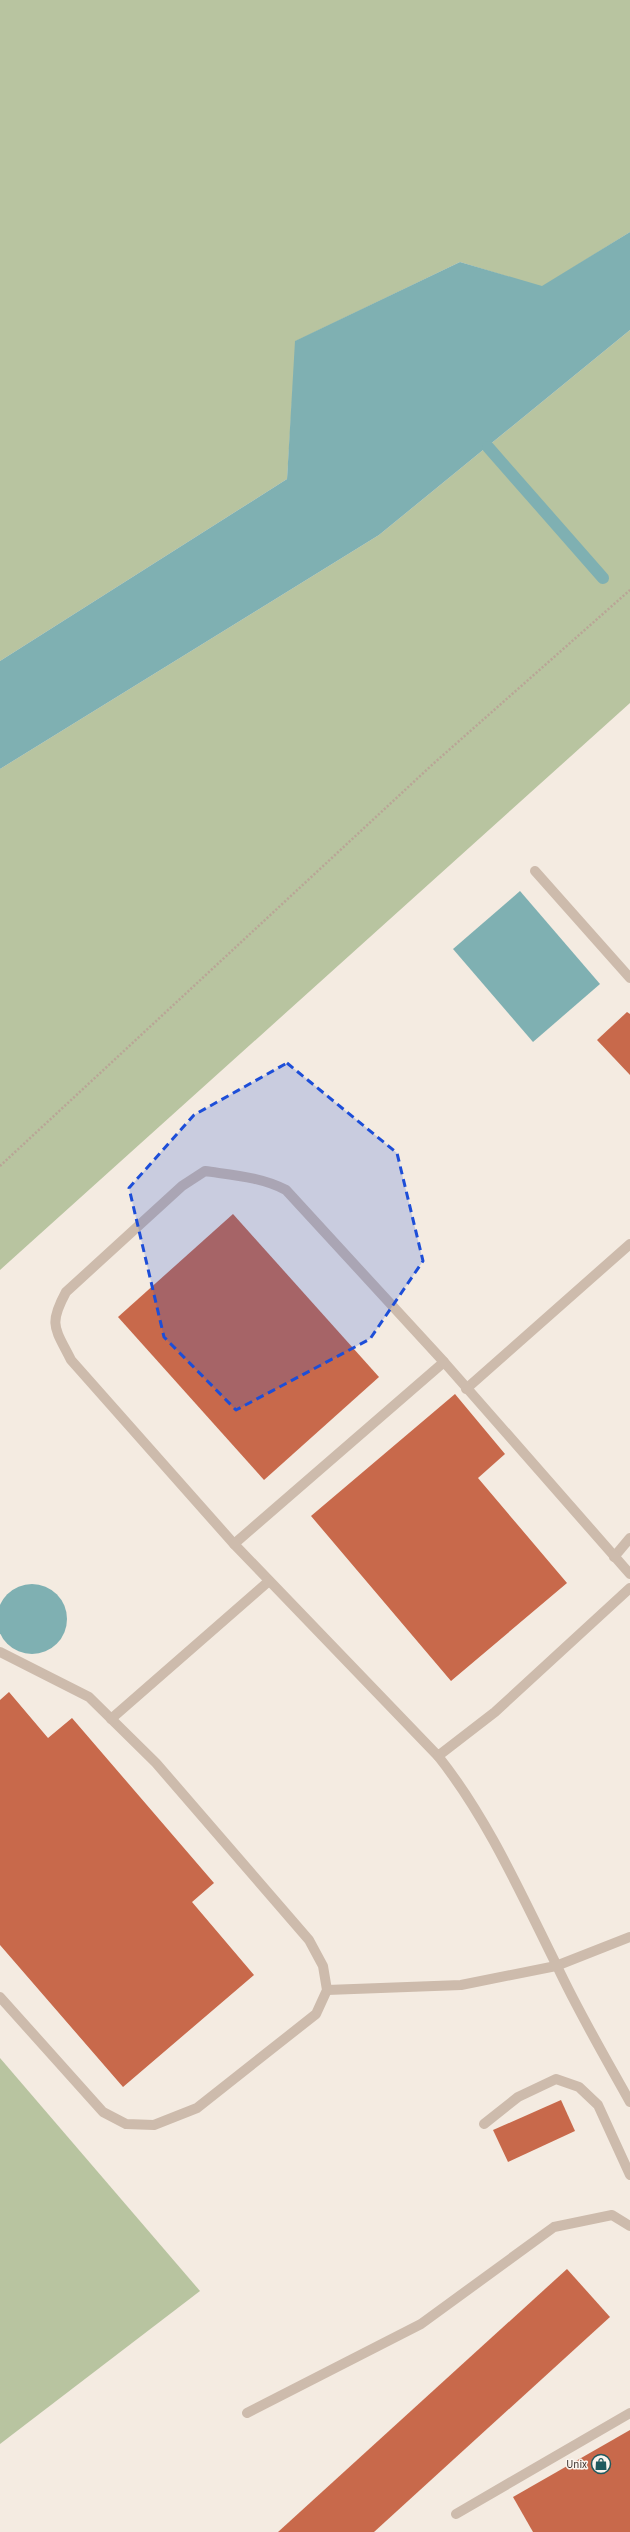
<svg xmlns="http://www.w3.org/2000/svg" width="630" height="2532" viewBox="0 0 630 2532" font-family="'Source Sans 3',sans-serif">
<rect width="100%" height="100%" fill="#f4ebe1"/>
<g fill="#b8c4a0">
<path d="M0,0H630V232L542,287L460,262L296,341L287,479L0,661Z"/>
<path d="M630,330V703L0,1270V769L379,535Z"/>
<path d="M0,2058L200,2291L0,2444Z"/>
</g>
<g fill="#7fb0b2">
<path d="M630,232V330L379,535L0,769V661L287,479L295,341L460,262L542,286Z"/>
<path d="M520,891L600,984L533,1042L453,949Z"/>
<circle cx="32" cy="1619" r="35"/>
</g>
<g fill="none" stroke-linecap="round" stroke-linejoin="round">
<path stroke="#7fb0b2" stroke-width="12" d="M488,447L603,578"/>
</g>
<g fill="#c8694b">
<path d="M627,1012L630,1014V1075L597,1040Z"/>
<path d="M233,1214L379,1377L264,1480L118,1317Z"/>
<path d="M455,1394L505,1454L478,1478L567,1583L451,1681L311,1516Z"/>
<path d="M9,1692L48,1738L72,1718L214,1883L192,1902L254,1975L123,2087L0,1945V1700Z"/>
<path d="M561,2100L575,2131L508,2162L493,2130Z"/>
<path d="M567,2269L610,2317L374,2532H278Z"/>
<path d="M630,2430V2532H533L513,2497Z"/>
</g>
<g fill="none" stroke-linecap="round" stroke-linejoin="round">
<path stroke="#b9a596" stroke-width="2.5" stroke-dasharray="2 2" stroke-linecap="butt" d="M0,1166L433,764L630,590"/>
<g stroke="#cdbbac" stroke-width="10">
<path d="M535,871L630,978"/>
<path d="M466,1389L630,1244"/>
<path d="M234,1544L444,1362"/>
<path d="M614,1557L630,1538"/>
<path d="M630,1574L444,1362L286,1190C262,1177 232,1175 205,1171L182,1186L66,1292C48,1325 55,1328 71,1360L234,1544L438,1756L495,1712L630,1588"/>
<path d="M0,1652L89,1697L156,1763L309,1940L323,1966L327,1990L316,2014L197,2108L154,2125L126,2124L103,2112L0,1997"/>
<path d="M111,1719L269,1581"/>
<path d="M438,1756C488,1819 521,1894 557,1966C579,2013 605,2057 630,2102"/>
<path d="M327,1990L461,1985L556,1966L630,1937"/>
<path d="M484,2124L518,2097L556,2079L579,2087L598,2105L630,2175"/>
<path d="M247,2413L421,2324L554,2227L612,2215L630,2226"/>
<path d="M456,2514L630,2413"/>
</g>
</g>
<path fill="#1d4ed8" fill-opacity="0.2" stroke="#1d4ed8" stroke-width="3" stroke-dasharray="8 5" stroke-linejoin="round" d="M287,1063L397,1153L423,1261L370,1339L236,1410L164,1337L129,1188L194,1115Z"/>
<defs>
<symbol id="shop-ring" viewBox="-11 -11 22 22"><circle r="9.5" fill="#fbf5ee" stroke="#1f5a5e" stroke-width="1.5"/><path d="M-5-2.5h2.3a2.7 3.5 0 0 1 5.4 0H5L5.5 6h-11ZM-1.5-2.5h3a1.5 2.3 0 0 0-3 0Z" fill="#1f5a5e"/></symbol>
</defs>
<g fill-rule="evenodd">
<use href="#shop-ring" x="590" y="2453" width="22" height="22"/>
</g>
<g text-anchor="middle" stroke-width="3" stroke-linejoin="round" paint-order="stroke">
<g font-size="11" fill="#3b302b" stroke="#fbf5ee" text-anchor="end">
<text x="587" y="2468">Unix</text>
</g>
</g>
</svg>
